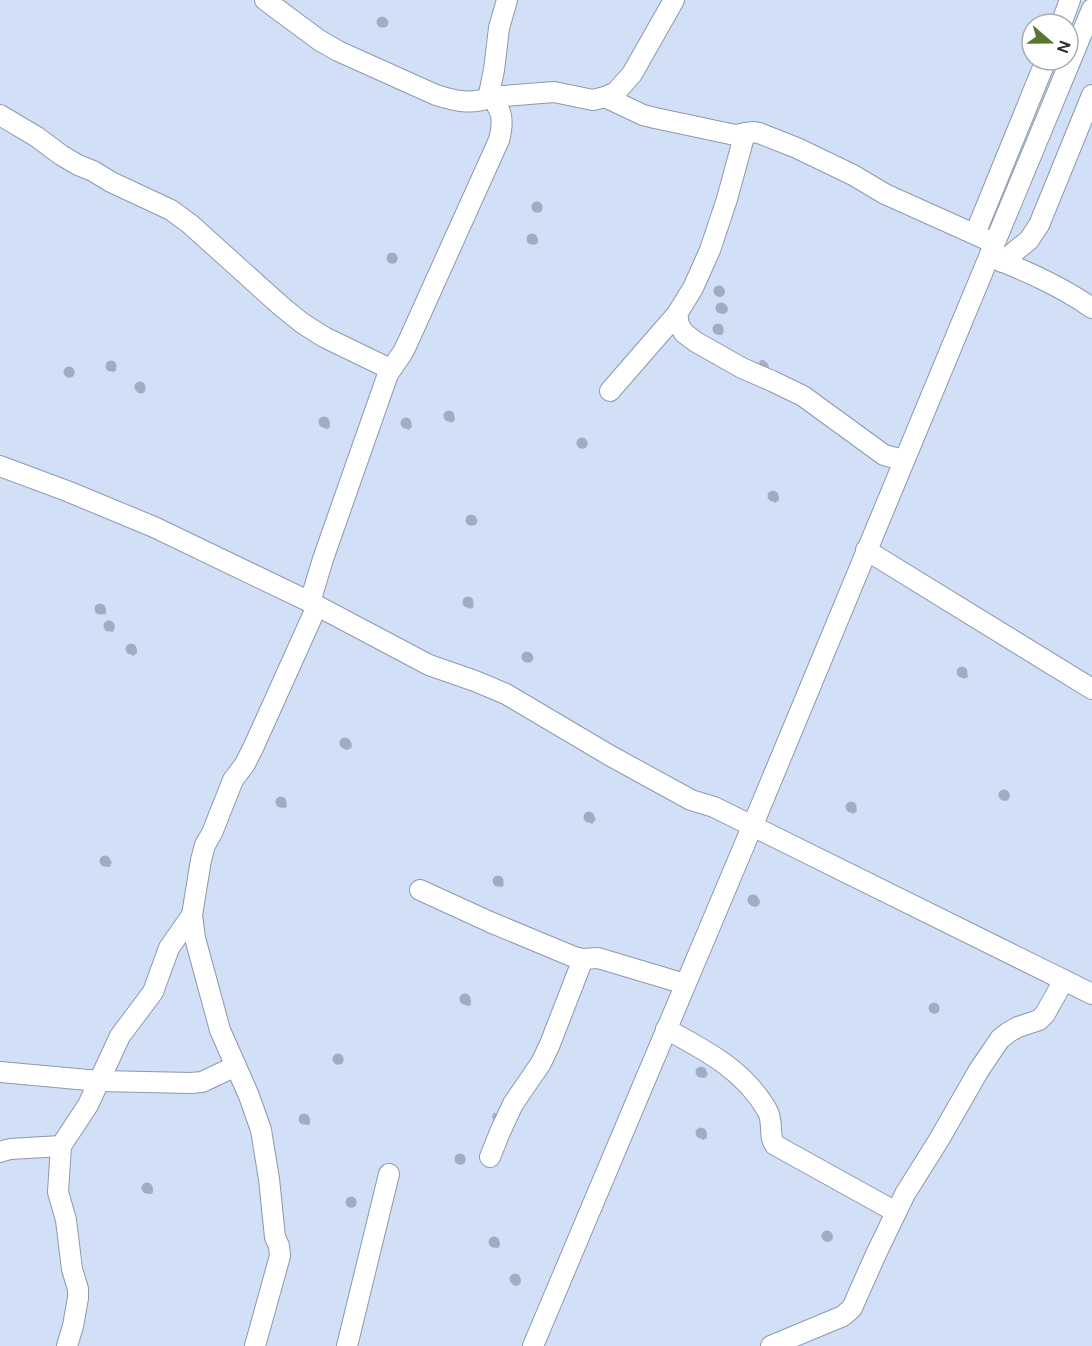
<svg xmlns="http://www.w3.org/2000/svg" width="1092" height="1346" viewBox="0 0 1092 1346" font-family="'DM Sans',sans-serif">
<rect width="100%" height="100%" fill="#d1e0f6"/>
<g fill="#0003">
<circle cx="384" cy="23" r="4.5"/>
<circle cx="538" cy="208" r="4.5"/>
<path d="M533,235L538,239V243L534,245L528,241V238L529,236Z"/>
<circle cx="393" cy="259" r="4.5"/>
<circle cx="720" cy="292" r="5"/>
<circle cx="723" cy="309" r="5"/>
<path d="M716,326H719L724,331L722,335H718L714,330Z"/>
<path d="M761,360H764L768,364L769,368L767,369L760,366L759,362Z"/>
<path d="M109,362L116,366V371L113,372L108,369L107,365Z"/>
<circle cx="70" cy="373" r="4.5"/>
<circle cx="141" cy="389" r="4.5"/>
<path d="M448,412H450L455,418V420L452,423L450,422L445,418V415Z"/>
<path d="M322,419L330,423V427L328,429H326L321,426L320,422Z"/>
<path d="M407,419L411,423L412,427L410,429L408,430L403,426L402,422L403,420Z"/>
<circle cx="583" cy="444" r="4.5"/>
<path d="M771,493H774L777,494L779,497V500L775,503L770,498Z"/>
<circle cx="473" cy="521" r="4.5"/>
<path d="M467,598L469,599L473,602L474,607L470,609L464,604V601Z"/>
<path d="M101,605L106,609V613L105,615L98,612L97,608L98,606Z"/>
<path d="M107,623L115,626L114,631L112,632L106,629L105,625Z"/>
<path d="M129,646L137,649V653L135,655L133,656L127,651V648Z"/>
<circle cx="529" cy="658" r="4.5"/>
<path d="M960,669L967,672L968,677L964,679L958,674V671Z"/>
<circle cx="347" cy="745" r="5"/>
<circle cx="1005" cy="796" r="5"/>
<path d="M278,799H282L286,802L287,807L285,808L280,807L278,805L277,801Z"/>
<path d="M848,804H852L856,807L857,811L855,813L853,814L848,810L847,806Z"/>
<path d="M590,813L596,819L595,821L592,824L590,823L586,819L585,816L588,814Z"/>
<path d="M104,857H107L112,862L110,867H106L101,861Z"/>
<path d="M499,877L503,881L504,885L502,887H500L494,882L495,878Z"/>
<circle cx="755" cy="902" r="5"/>
<path d="M464,996L471,1000V1004L470,1006H467L463,1003L462,999Z"/>
<circle cx="935" cy="1009" r="4.5"/>
<circle cx="339" cy="1060" r="4.5"/>
<path d="M700,1068H702L708,1073L707,1076L705,1078H702L698,1073V1071Z"/>
<path d="M493,1113H497L501,1117L498,1123L492,1118Z"/>
<path d="M305,1115L310,1119V1123L309,1125H306L302,1122L300,1118L302,1116Z"/>
<path d="M698,1130H702L707,1133V1138L703,1140L698,1136L697,1132Z"/>
<circle cx="461" cy="1160" r="4.5"/>
<path d="M146,1184H148L153,1188V1192L152,1194H148L143,1188Z"/>
<circle cx="352" cy="1203" r="4.5"/>
<circle cx="828" cy="1237" r="5"/>
<path d="M493,1238L500,1242V1246L498,1248H496L491,1245L490,1241Z"/>
<circle cx="516" cy="1281" r="5"/>
</g>
<g fill="#9facc1">
<circle cx="382" cy="22" r="5.5"/>
<circle cx="537" cy="207" r="5.5"/>
<circle cx="532" cy="239" r="5.5"/>
<circle cx="392" cy="258" r="5.5"/>
<circle cx="719" cy="291" r="5.5"/>
<circle cx="721" cy="308" r="5.5"/>
<circle cx="718" cy="329" r="5.5"/>
<circle cx="111" cy="366" r="5.5"/>
<circle cx="69" cy="372" r="5.5"/>
<circle cx="140" cy="387" r="5.5"/>
<circle cx="449" cy="416" r="5.5"/>
<circle cx="324" cy="422" r="5.5"/>
<circle cx="406" cy="423" r="5.5"/>
<circle cx="582" cy="443" r="5.5"/>
<circle cx="773" cy="496" r="5.5"/>
<circle cx="471" cy="520" r="5.5"/>
<circle cx="468" cy="602" r="5.5"/>
<circle cx="100" cy="609" r="5.5"/>
<circle cx="109" cy="626" r="5.5"/>
<circle cx="131" cy="649" r="5.5"/>
<circle cx="527" cy="657" r="5.5"/>
<circle cx="962" cy="672" r="5.5"/>
<circle cx="345" cy="743" r="5.5"/>
<circle cx="1004" cy="795" r="5.5"/>
<circle cx="281" cy="802" r="5.5"/>
<circle cx="851" cy="807" r="5.5"/>
<circle cx="589" cy="817" r="5.5"/>
<circle cx="105" cy="861" r="5.5"/>
<circle cx="498" cy="881" r="5.5"/>
<circle cx="753" cy="900" r="5.5"/>
<circle cx="465" cy="999" r="5.5"/>
<circle cx="934" cy="1008" r="5.5"/>
<circle cx="338" cy="1059" r="5.5"/>
<circle cx="701" cy="1072" r="5.5"/>
<circle cx="304" cy="1119" r="5.5"/>
<circle cx="701" cy="1133" r="5.5"/>
<circle cx="460" cy="1159" r="5.5"/>
<circle cx="147" cy="1188" r="5.5"/>
<circle cx="351" cy="1202" r="5.5"/>
<circle cx="827" cy="1236" r="5.5"/>
<circle cx="494" cy="1242" r="5.5"/>
<circle cx="515" cy="1279" r="5.5"/>
</g>
<g fill="none" stroke-linecap="round" stroke-linejoin="round">
<defs>
<g id="minor">
<path d="M265,0L319,40L338,51L436,95C455,101 472,105 491,97L554,92L593,100L605,97L616,92L632,74L674,0"/>
<path d="M1061,24L1070,0"/>
<path d="M605,97L643,115L655,118L735,135L752,132L759,133L797,148L853,175L885,194L994,243"/>
<path d="M0,115L37,137L61,155L78,165L93,171L111,182L171,210L190,224L281,306L302,323L324,337L390,369"/>
<path d="M975,234L1046,60"/>
<path d="M994,258C1028,272 1062,287 1092,308"/>
<path d="M1002,262L1029,240L1039,225L1092,95"/>
<path d="M677,314L679,325L684,333L696,342L742,368L772,381L803,396L884,455L903,460"/>
<path d="M610,391L677,314L693,288L710,250L727,199L745,133"/>
<path d="M0,466L67,491L154,527L310,602L429,665L475,681L506,694L609,755L691,800L714,807L1092,994"/>
<path d="M866,550L1092,689"/>
<path d="M310,602L323,559L388,374L403,352L407,344L499,140C502,129 504,116 497,106C495,101 491,98 489,94L494,70L499,28L507,0"/>
<path d="M420,890L490,922L574,957L583,959L598,958L685,984"/>
<path d="M666,1029C705,1050 744,1070 767,1110C774,1121 768,1136 775,1145L896,1212"/>
<path d="M0,1072L99,1081L191,1083L202,1082L236,1066"/>
<path d="M0,1152L10,1149L61,1146"/>
<path d="M490,1157L500,1132L513,1104L541,1063L550,1044L583,959"/>
<path d="M67,1346L73,1326L78,1298V1289L72,1269L66,1220L58,1192L61,1146L88,1105L120,1036L153,992L169,948L192,915"/>
<path d="M255,1346L280,1256L279,1246L275,1237L269,1179L261,1130L249,1096L220,1030L195,938L192,915L201,860L205,845L212,833L233,780L245,764L254,746L317,606"/>
<path d="M347,1346L389,1174"/>
<path d="M533,1346L752,827L1092,9"/>
<path d="M771,1346L843,1316L852,1308L876,1254L905,1194L940,1138L979,1070L1000,1039L1009,1032L1018,1027L1039,1020L1045,1014L1064,980"/>
</g>
</defs>
<use href="#minor" stroke="#8c99ae" stroke-width="22"/>
<use href="#minor" stroke="#fff" stroke-width="20"/>
</g>
<g transform="translate(1050 42) rotate(110)"><circle r="28" fill="#ffffff" stroke="#abadb1" stroke-width="1.5"/>
<path d="M0-4.5L10 22L0 15L-10 22Z" fill="#57772e"/>
<text y="-9" font-size="16" font-weight="bold" text-anchor="middle" fill="#2d333b">N</text>
</g>
</svg>
